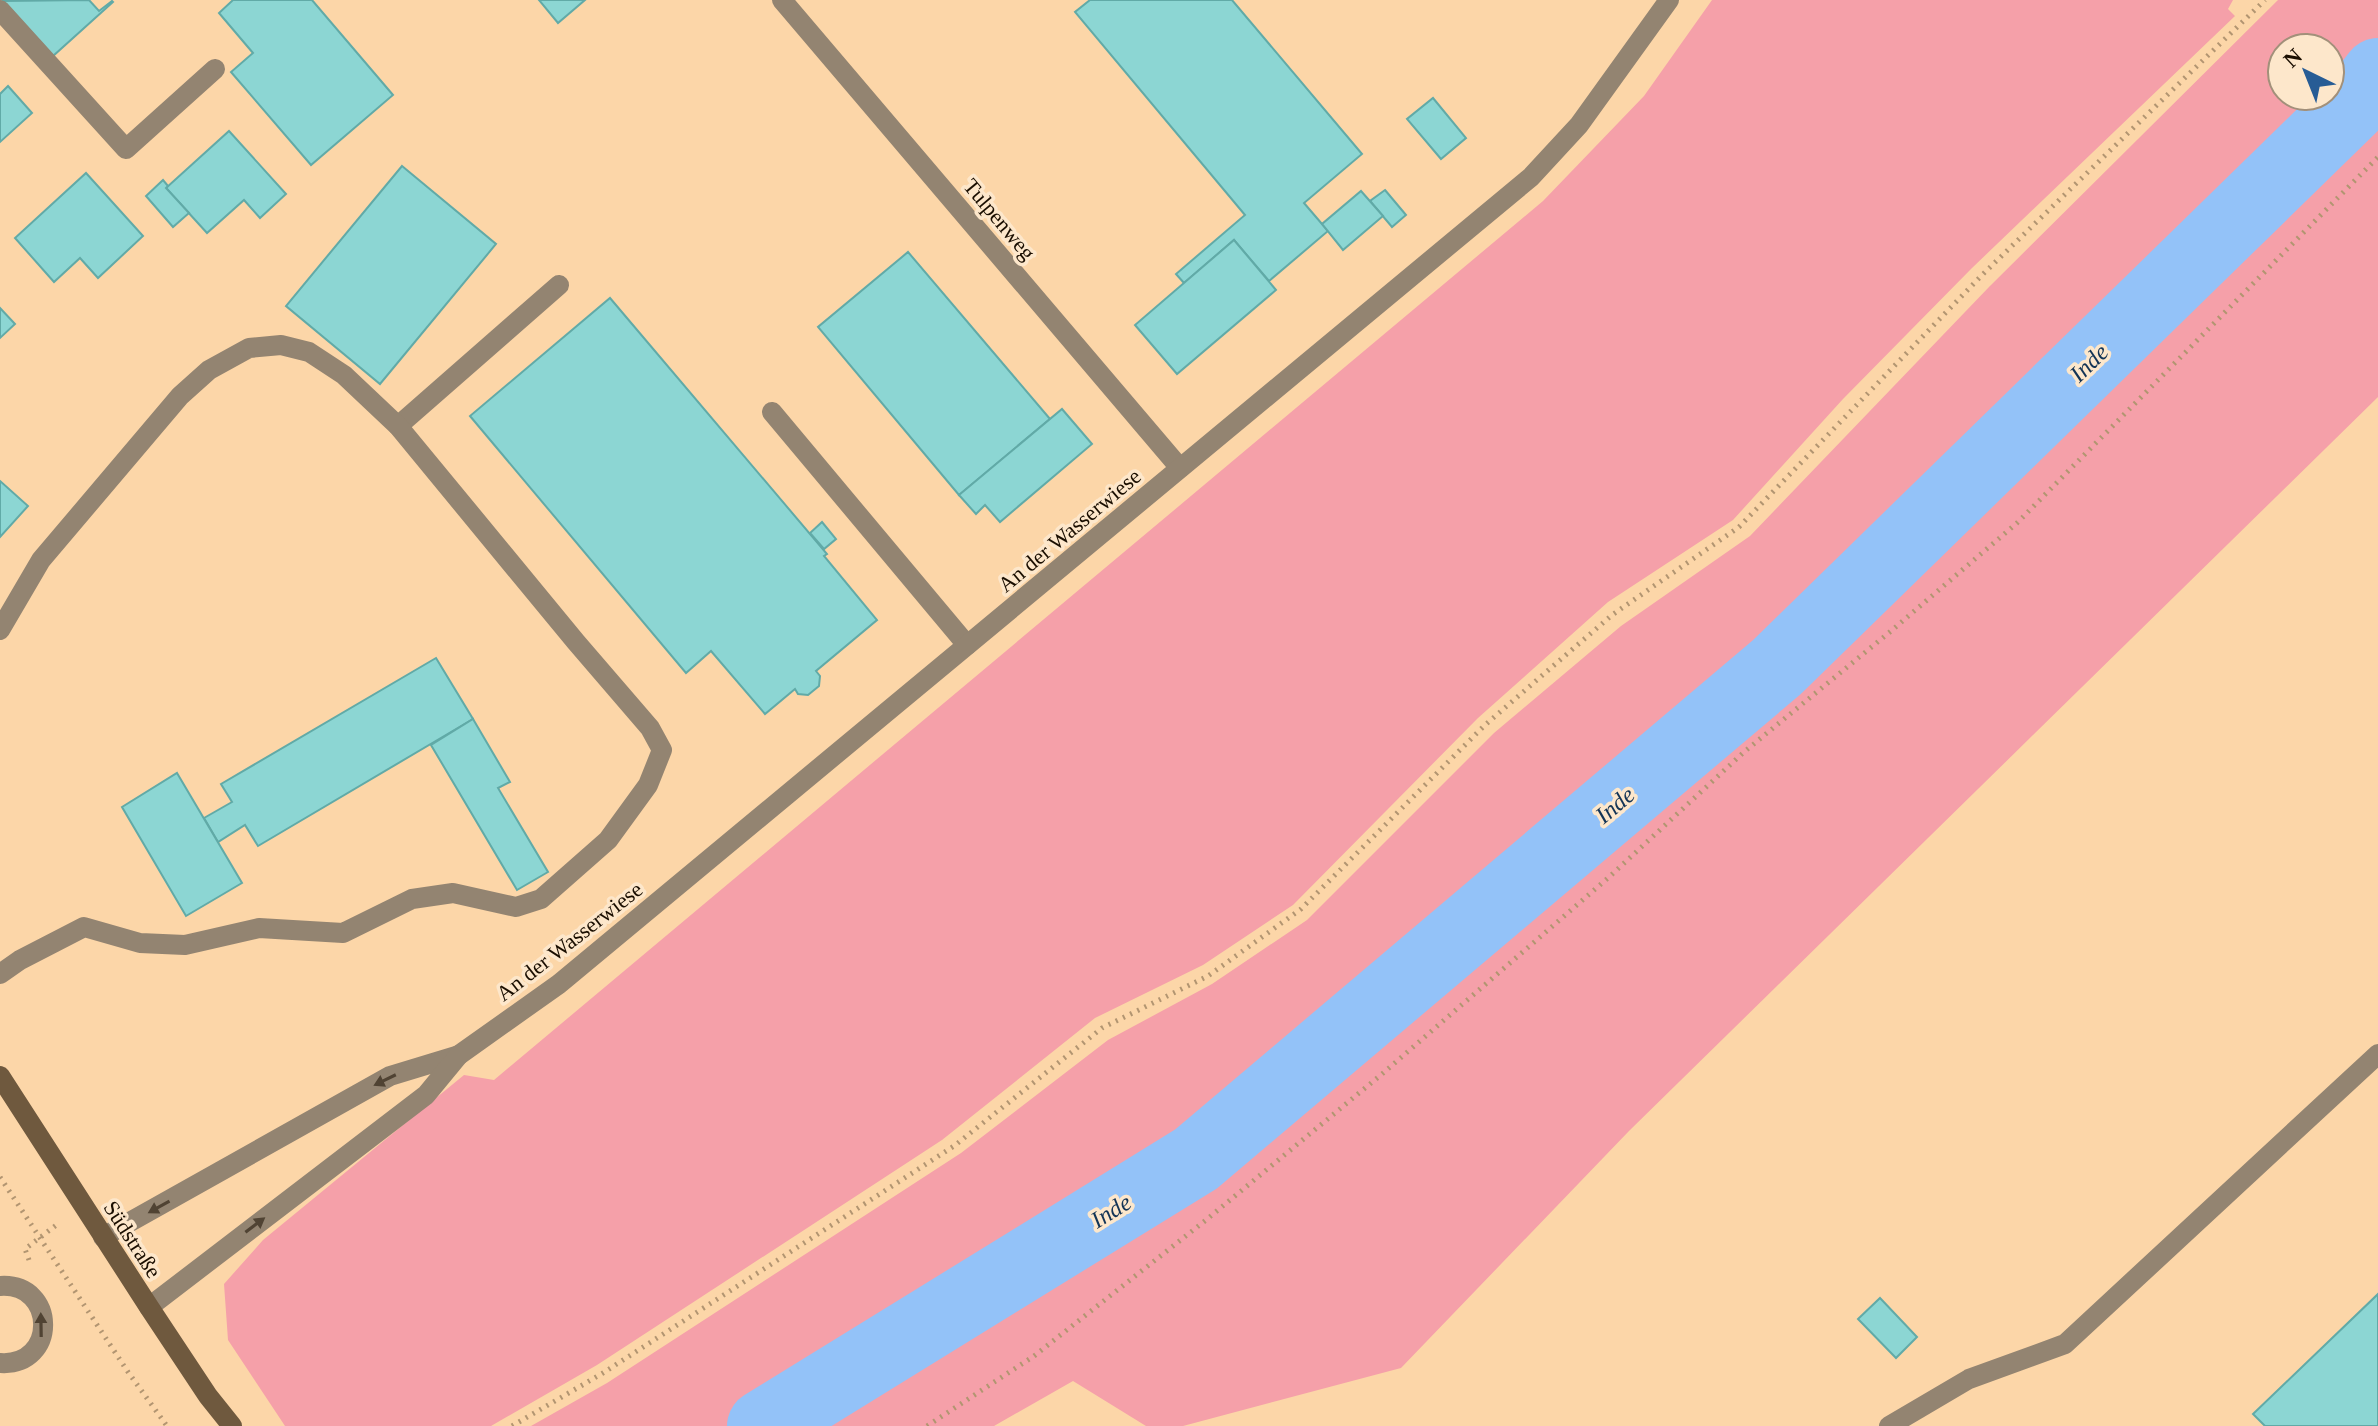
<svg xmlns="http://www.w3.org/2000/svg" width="2378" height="1426" viewBox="0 0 2378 1426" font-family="Georgia,serif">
<rect width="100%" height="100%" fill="#fcd6a8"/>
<g fill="#f5a0a9" fill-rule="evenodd">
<path d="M1712,0H2233L2228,9L2235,16L1972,268L1843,399L1733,520L1608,602L1478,718L1293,905L1203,965L1095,1018L942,1140L597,1365L491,1426H285L228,1340L224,1284L263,1240L464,1075L494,1080L1543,201L1644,96Z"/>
<path d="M2278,0H2378V397L1629,1131L1401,1368L1183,1426H1146L1073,1381L994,1426H531L607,1383L961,1153L1108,1040L1212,984L1307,920L1494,733L1621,626L1750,536L1989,287ZM2282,48H2330V96H2282Z"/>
</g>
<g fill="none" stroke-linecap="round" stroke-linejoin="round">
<path stroke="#93c2f8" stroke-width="72" d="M763,1426L1196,1159L1777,667L2357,101L2378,74"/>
</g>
<g fill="#8cd6d3" stroke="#61aaa7" stroke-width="2">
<path d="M89,0L99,11L112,1L113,2L53,56L3,1Z"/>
<path d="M233,0H312L393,95L311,165L231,72L253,53L219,13Z"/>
<path d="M539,0H585L558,23Z"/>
<path d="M1090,0H1232L1362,154L1304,203L1328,231L1269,281L1234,240L1184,283L1176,274L1245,215L1075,12Z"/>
<path d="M8,86L32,113L0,142V94Z"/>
<path d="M1433,98L1466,138L1441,159L1407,119Z"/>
<path d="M229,131L286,194L260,218L244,200L207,233L166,188Z"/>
<path d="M402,166L496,244L380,384L286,306Z"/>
<path d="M86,173L143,236L98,278L80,258L54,282L15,238Z"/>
<path d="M163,180L168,186L166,188L189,213L173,227L146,196Z"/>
<path d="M1385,190L1406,215L1392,227L1370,201Z"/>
<path d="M1361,191L1383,216L1343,250L1322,224Z"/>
<path d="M1234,240L1276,290L1177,374L1135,325Z"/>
<path d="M908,252L1050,419L959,495L818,327Z"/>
<path d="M610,298L827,554L824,556L877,620L816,671L820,676L819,686L808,695L798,694L795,689L765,714L711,651L686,673L470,416Z"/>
<path d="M0,308L15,324L0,338Z"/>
<path d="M1062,409L1092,444L1000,522L985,505L976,514L959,495Z"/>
<path d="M0,481L28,506L0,537Z"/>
<path d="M822,522L836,539L824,549L810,533Z"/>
<path d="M436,658L473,719L258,846L245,825L218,842L204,818L232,802L221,784Z"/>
<path d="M473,719L510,782L498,788L548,872L517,890L431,745Z"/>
<path d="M177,773L242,883L186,916L122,807Z"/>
<path d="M2378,1294V1426H2265L2253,1414Z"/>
<path d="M1880,1298L1917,1337L1896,1358L1858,1319Z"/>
</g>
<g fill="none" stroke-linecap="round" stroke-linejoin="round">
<g stroke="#b29571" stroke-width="5" stroke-dasharray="2 6" stroke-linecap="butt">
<path d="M0,1177L128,1372L167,1426"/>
<path d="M29,1260L25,1249L59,1223"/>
<path d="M512,1426L603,1373L954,1146L1102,1028L1208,976L1301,909L1485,725L1612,615L1739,527L1982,275L2265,0"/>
<path d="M927,1426L1034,1356L1206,1220L1382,1074L1608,878L1744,752L1891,631L2017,523L2378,157"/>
</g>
<g stroke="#938471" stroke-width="20">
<path d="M0,10L126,149L215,69"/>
<path d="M772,412L967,645"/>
<path d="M398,426L559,285"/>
<path d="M0,630L41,560L180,396L209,370L249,348L281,345L309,352L344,375L398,426L576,642L650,728L662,750L648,785L608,840L541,899L516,907L453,893L412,899L343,933L259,928L185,945L140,943L84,927L20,960L0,974"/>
<path d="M0,1286C57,1282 58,1367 0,1363"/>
<path d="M1889,1426L1969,1379L2065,1344L2378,1054"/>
</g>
<g stroke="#938471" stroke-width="20">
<path d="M782,0L1180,468"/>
<path d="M103,1237L390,1076L459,1055"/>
<path d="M149,1307L426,1095L459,1055L559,984L1531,177L1579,125L1669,0"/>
</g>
<path stroke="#6f593e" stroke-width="20" d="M0,1076L149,1307L208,1396L232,1426"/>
</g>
<defs><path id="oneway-solid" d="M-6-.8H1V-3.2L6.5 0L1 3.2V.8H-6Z" transform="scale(2)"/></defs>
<g fill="#504333">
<use href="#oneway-solid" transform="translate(385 1080) rotate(154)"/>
<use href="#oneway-solid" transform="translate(159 1207) rotate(151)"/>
<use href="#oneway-solid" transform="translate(255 1225) rotate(-37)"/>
<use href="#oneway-solid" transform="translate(41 1325) rotate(-91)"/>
</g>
<g text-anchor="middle" stroke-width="7" stroke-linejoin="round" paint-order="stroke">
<g font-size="22" fill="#1a0e00" stroke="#fde7cb">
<text transform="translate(1000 219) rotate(50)" y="8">Tulpenweg</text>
<text transform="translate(1069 530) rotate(-40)" y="8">An der Wasserwiese</text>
<text transform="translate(569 941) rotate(-38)" y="8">An der Wasserwiese</text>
<text transform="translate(133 1239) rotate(57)" y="8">Südstraße</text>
</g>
<g font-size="24" font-style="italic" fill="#133456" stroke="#fde7cb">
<text transform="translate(2089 363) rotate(-44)" y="8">Inde</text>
<text transform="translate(1615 805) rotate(-40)" y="8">Inde</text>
<text transform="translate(1111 1211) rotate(-32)" y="8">Inde</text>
</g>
</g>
<g transform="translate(2306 72) rotate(317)"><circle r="38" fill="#fde7cb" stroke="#a2907a" stroke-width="2"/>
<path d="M0-6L14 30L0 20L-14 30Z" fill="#275c95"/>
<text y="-12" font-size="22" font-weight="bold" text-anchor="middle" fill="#1a0e00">N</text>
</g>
</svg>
